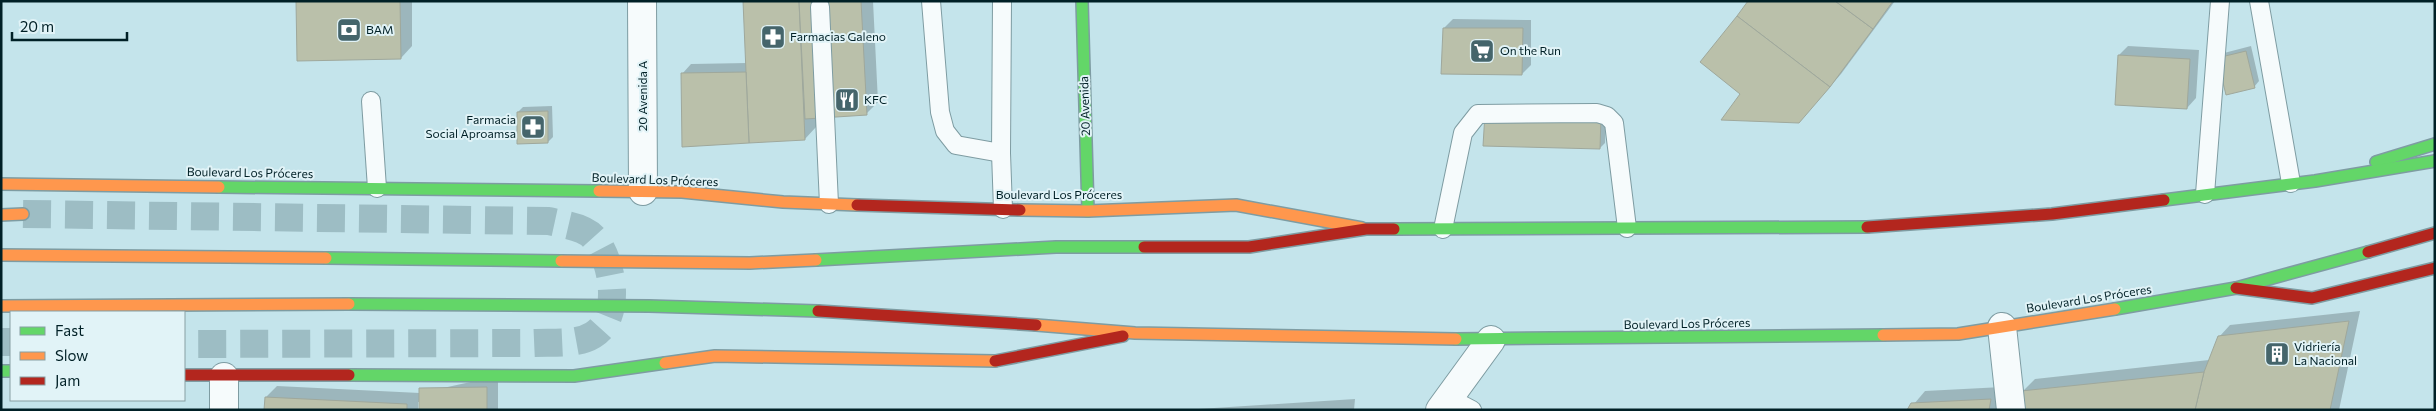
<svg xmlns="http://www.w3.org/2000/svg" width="2436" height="411" viewBox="0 0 2436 411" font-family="Commissioner,sans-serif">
<rect width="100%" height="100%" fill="#c4e4eb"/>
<g fill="#0003">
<path d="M297,1H412V46L401,58Z"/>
<path d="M744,1H873L878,102L866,114L816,117V127L805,139L683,145L682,74L691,64L747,63Z"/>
<path d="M1750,1H1895L1841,74L1799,122L1741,93Z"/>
<path d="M1453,19L1531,20V65L1522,74L1444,28Z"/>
<path d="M2128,46L2199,50L2196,98L2187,108L2116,104L2119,55Z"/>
<path d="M2251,46L2259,81L2254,87L2227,94L2224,53Z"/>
<path d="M552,106L553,137L548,142L518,112L523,107Z"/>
<path d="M1491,108L1606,111L1605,143L1600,148Z"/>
<path d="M2360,311L2339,410H2020L2022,392L2035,379L2209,360L2219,337L2230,325Z"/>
<path d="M498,376V410H420V402H418V410H265L266,397L277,386L420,393Z"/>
<path d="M2002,387L1999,410H1909L1925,391Z"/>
<path d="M1355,399L1354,410H1183Z"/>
</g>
<g fill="#bac0aa" stroke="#9fa89c">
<path d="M296,1H400L401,59L297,61Z"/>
<path d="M743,1H799L805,140L749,143Z"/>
<path d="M799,1H861L867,115L805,119Z"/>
<path d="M1748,1H1835L1873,29L1830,87L1737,16Z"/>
<path d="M1835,1H1893L1873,29Z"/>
<path d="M1737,16L1830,87L1799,123L1721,120L1740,94L1700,62Z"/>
<path d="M1443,28H1523L1522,75L1441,74Z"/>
<path d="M2246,51L2255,88L2226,95L2217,58Z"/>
<path d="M2118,55L2190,59L2187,109L2115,105Z"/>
<path d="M746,72L749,143L682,147L681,73Z"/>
<path d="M548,111V143L517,144V112Z"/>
<path d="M1485,113L1601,116L1600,149L1483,146Z"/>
<path d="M2349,321L2330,410H2195L2204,372L2218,336Z"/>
<path d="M2204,372L2195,410H2018L2021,391Z"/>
<path d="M487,387V410H419V388Z"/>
<path d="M265,397L407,404V410H264Z"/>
<path d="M1991,399L1989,410H1907L1911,403Z"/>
</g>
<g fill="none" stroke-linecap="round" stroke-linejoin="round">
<g stroke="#9dbdc4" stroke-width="28" stroke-dasharray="28 14" stroke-linecap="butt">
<path d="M23,214L549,221C564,225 584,226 594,238C613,261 623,317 593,335C577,345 552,342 533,343L184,344"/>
<path d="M1,342H11"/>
</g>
<defs>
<g id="lane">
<path d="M931,1L940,112L945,131L956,145L1001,153"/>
<path d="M1002,1L1001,153L1003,209"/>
<path d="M2259,1L2291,183"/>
<path d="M820,7L829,204"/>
<path d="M371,101L377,188"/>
<path d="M2205,194L2220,1"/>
<path d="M1443,229L1463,133L1478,114L1597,113L1607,116L1614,123L1627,228"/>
<path d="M1449,398L1472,410"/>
</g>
<g id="street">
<path d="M642,1L643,191"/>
<path d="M2002,327L2011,410"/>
<path d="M224,410V377"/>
<path d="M1440,410L1491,340"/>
</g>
<g id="fast">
<path d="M1082,1L1088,211"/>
<path d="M2376,162L2435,144"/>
<path d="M219,187L599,191"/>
<path d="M2164,200L2315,181L2435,161"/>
<path d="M1394,229L1867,227"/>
<path d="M326,258L561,261"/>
<path d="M816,260L1056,247H1144"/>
<path d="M349,304L649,306L818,311"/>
<path d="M2115,309L2236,288L2368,252"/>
<path d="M1456,339L1883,335"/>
<path d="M1,371H11"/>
<path d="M349,375L574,376L665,363"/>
</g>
<g id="slow">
<path d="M1,184L219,187"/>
<path d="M599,191L682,192L783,202L857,205"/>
<path d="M1020,210L1088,211L1236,205L1362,228"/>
<path d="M1,215L23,214"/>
<path d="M1,255L326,258"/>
<path d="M561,261L750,263L816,260"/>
<path d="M1,306L349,304"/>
<path d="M1036,325L1135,333L1456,339"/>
<path d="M1883,335L1958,334L2115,309"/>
<path d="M665,363L715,356L995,361"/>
</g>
<g id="jam">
<path d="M857,205L1020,210"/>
<path d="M1867,227L2052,214L2164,200"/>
<path d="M1144,247H1249L1366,229H1394"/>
<path d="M2368,252L2435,233"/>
<path d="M2236,288L2312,298L2435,268"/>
<path d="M818,311L1036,325"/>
<path d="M995,361L1123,336"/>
<path d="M184,375H349"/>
</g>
</defs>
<use href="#lane" stroke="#7e9ca2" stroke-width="20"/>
<use href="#street" stroke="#7e9ca2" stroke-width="30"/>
<use href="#fast" stroke="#7e9ca2" stroke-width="14"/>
<use href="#slow" stroke="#7e9ca2" stroke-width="14"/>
<use href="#jam" stroke="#7e9ca2" stroke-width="14"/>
<use href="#lane" stroke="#f6fbfc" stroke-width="18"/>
<use href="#street" stroke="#f6fbfc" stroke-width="28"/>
<use href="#fast" stroke="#63d668" stroke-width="11"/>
<use href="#slow" stroke="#ff974d" stroke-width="11"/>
<use href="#jam" stroke="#b3261e" stroke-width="11"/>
</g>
<defs>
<symbol id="bank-square" viewBox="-11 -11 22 22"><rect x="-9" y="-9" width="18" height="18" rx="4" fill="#45656b" stroke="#e1f3f7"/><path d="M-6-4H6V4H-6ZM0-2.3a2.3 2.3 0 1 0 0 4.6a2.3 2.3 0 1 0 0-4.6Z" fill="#fff"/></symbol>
<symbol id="pharmacy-square" viewBox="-11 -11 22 22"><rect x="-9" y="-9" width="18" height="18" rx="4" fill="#45656b" stroke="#e1f3f7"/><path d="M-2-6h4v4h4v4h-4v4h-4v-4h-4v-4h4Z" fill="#fff"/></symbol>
<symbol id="supermarket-square" viewBox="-11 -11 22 22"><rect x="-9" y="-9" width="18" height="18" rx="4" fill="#45656b" stroke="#e1f3f7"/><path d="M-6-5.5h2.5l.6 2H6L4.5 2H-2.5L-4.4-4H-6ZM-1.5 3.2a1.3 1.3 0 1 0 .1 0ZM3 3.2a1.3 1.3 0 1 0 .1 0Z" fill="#fff"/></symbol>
<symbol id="restaurant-square" viewBox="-11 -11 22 22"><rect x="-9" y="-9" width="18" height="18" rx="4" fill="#45656b" stroke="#e1f3f7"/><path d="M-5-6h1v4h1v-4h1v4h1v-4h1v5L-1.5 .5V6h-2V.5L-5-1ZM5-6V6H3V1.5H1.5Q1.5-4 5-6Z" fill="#fff"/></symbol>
<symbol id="building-square" viewBox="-11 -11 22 22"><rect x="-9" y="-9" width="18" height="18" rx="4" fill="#45656b" stroke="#e1f3f7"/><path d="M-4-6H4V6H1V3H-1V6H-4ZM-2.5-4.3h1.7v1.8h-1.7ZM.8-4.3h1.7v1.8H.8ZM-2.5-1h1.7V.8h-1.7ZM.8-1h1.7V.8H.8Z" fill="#fff"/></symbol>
</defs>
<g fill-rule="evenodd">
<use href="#bank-square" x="335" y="16" width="28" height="28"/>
<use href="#pharmacy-square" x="759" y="23" width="28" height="28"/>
<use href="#supermarket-square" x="1468" y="37" width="28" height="28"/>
<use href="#restaurant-square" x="833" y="86" width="28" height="28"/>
<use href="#pharmacy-square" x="519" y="113" width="28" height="28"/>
<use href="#building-square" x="2263" y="340" width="28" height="28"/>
</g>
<g text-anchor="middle" stroke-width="4" stroke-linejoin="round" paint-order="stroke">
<g font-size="12" fill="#002026" stroke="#e1f3f7" text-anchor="start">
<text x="366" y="34">BAM</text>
<text x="790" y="41">Farmacias Galeno</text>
<text x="1500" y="55">On the Run</text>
<text x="864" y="104">KFC</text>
<text x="516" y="124" text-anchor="end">Farmacia<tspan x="516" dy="14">Social Aproamsa</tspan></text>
<text x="2294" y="351">Vidriería<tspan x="2294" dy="14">La Nacional</tspan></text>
</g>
<g font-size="12" fill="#002026" stroke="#e1f3f7">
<text transform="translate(643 96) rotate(-90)" y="4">20 Avenida A</text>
<text transform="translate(1085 106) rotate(-92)" y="4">20 Avenida</text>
<text transform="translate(250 173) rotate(1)" y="4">Boulevard Los Próceres</text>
<text transform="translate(655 180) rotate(2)" y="4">Boulevard Los Próceres</text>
<text x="1059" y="199">Boulevard Los Próceres</text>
<text transform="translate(2089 299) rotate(-9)" y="4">Boulevard Los Próceres</text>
<text transform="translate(1687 324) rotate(-1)" y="4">Boulevard Los Próceres</text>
</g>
</g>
<rect width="2436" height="411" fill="none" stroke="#002026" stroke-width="5"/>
<rect x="10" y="311" width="175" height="90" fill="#e1f3f7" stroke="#879fa3"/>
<rect x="20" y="327" width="25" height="8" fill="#63d668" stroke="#879fa3"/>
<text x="55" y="336" font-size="15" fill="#002026">Fast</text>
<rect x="20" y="352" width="25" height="8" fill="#ff974d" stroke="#879fa3"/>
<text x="55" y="361" font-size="15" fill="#002026">Slow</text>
<rect x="20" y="377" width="25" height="8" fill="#b3261e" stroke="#879fa3"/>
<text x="55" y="386" font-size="15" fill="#002026">Jam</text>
<path d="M12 32v8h115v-8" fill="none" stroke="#002026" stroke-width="2.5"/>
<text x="20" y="32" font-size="15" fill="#002026" stroke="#e1f3f7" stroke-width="4" paint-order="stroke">20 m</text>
</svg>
